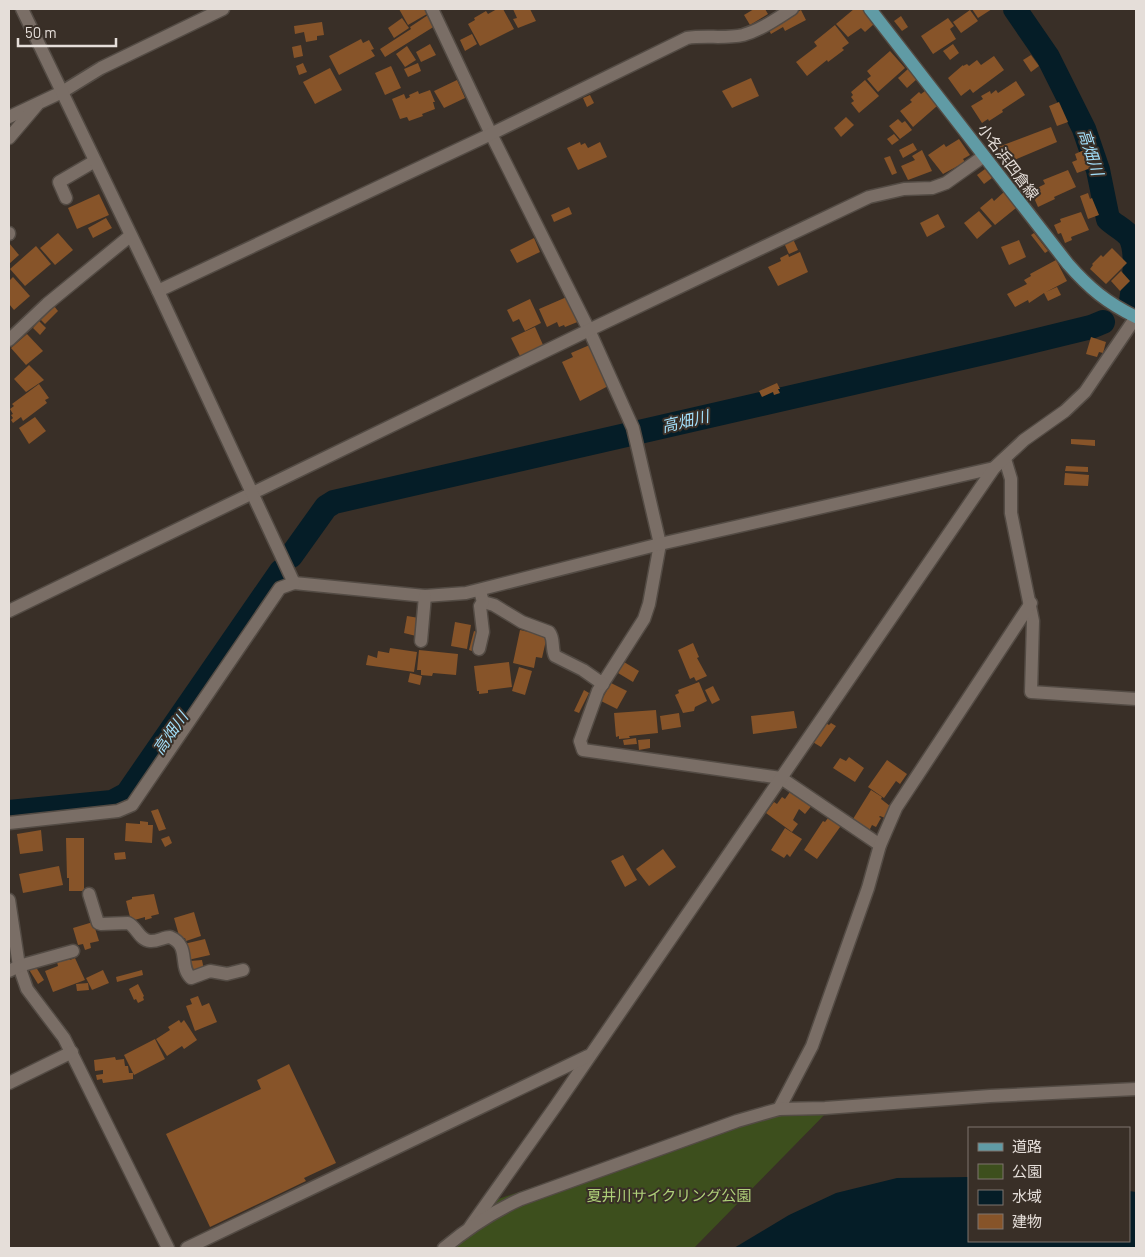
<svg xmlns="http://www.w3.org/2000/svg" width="1145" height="1257" viewBox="0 0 1145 1257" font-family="Barlow,'Noto Sans JP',sans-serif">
<rect width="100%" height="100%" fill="#392f27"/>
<path fill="#3d4f1d" d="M834,1105L694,1248H437L490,1202L740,1116Z"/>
<path fill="#051d27" d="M969,1177V1241H1129V1191L1136,1192V1248H734L789,1215L836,1193L897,1178Z"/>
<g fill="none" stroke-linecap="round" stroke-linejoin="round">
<g stroke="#051d27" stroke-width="24">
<path d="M1015,9L1048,57L1084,129L1098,170L1108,219C1114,225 1125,230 1130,237C1138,251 1134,285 1131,301"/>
<path d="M291,556L326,507L334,502L1001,349L1091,327L1103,322"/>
<path d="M9,812L112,802L127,794L281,571"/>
</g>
</g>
<g fill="#875429">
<path d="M399,9H424L427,14L408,25Z"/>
<path d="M497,9H503L514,29L480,46L468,24L475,20L474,18L486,11L488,14Z"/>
<path d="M513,9H530L536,21L518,28L513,19L517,18Z"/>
<path d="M754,9H765L768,14L750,25L744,15Z"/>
<path d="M854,9H862L874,24L865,32L861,28L848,37L836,24Z"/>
<path d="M972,9H992L978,18Z"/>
<path d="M801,10L806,20L785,31L783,27L771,34L768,28Z"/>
<path d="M970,10L978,21L961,33L953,22Z"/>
<path d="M428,15L435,26L385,57L380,49L411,29L410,27Z"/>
<path d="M901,16L908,27L902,31L894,21Z"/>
<path d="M402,18L409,28L394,38L388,28Z"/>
<path d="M948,18L954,26L950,29L956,39L933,54L921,36Z"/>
<path d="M322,22L324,35L317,36V40L306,42L304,32L295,34L294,26Z"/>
<path d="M835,25L849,43L842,48L844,50L828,62L827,60L807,76L796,62L817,46L814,42Z"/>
<path d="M472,34L477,44L465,51L460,40Z"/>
<path d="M361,39L363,43L369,40L374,49L371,50L375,56L339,75L329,56Z"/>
<path d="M430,44L436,55L421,62L416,52Z"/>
<path d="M953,44L959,53L950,60L943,51Z"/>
<path d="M301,45L303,56L294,58L292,47Z"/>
<path d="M407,46L416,60L405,67L396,54Z"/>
<path d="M890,51L905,68L878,92L867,79L871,76L867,71Z"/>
<path d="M1031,55L1039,66L1031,72L1023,60Z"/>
<path d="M994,56L1004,70L973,93L970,89L961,96L948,78L963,65V66L967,64L969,66L977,60L981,65Z"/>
<path d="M303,63L307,72L299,75L296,66Z"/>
<path d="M418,63L421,71L408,77L404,69Z"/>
<path d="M391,66L401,88L385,95L375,73Z"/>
<path d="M330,68L342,90L315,104L303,82Z"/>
<path d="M908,69L917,79L907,88L898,78Z"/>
<path d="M751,78L759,96L732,108L722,91Z"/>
<path d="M457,80L465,98L444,108L434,91Z"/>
<path d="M865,80L879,96L859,113L851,103L854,101L851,97L853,95L851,92Z"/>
<path d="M1016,81L1025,95L1002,110L1003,112L989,121L988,119L982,123L971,106L983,99L981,96L990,91L991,94L996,90L998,93Z"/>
<path d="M430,90L435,102H433L435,109L422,114L423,116L409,121L407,117L400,119L392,99L404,94L406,99L410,97L409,95L418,91L419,94Z"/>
<path d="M925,91L937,106L913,127L900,111L912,102L910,100L919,92L921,94Z"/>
<path d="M590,95L594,103L587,107L583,98Z"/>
<path d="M1059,102L1068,122L1057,126L1049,106Z"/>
<path d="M846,117L854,125L841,137L834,128Z"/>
<path d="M898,119L902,123L905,121L912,130L900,139L889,126Z"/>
<path d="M1051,127L1057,142L1005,164L998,147Z"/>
<path d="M894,134L899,140L892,145L887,139Z"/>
<path d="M959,139L970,155L963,159L965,162L943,174L928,155L944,144L946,147Z"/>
<path d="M580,142L581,145L585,143L588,148L600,142L607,157L578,170L567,148Z"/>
<path d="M913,143L917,150L903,158L899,150Z"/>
<path d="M922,150L932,171L908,180L901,166L915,160L912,156Z"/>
<path d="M1084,150L1091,168L1077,173L1072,162L1077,160L1075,154Z"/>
<path d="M890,156L897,173L892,175L884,158Z"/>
<path d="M985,169L992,178L984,184L977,175Z"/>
<path d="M1068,170L1076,187L1054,197L1055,199L1038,207L1031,191L1045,184L1043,180Z"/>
<path d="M1004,192L1016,208L995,225L980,208L992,198L994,201Z"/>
<path d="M1088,193L1090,199L1092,198L1099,215L1088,219L1080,196Z"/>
<path d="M99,194L109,215L77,229L68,208Z"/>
<path d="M569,207L572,214L554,222L551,215Z"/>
<path d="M979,211L992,226L977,239L964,223Z"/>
<path d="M1081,212L1089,230L1071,237L1072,240L1065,243L1061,233L1058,234L1054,225L1061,222L1060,219Z"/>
<path d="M938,214L945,227L927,237L920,223Z"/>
<path d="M106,218L112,228L93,238L88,228Z"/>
<path d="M58,233L73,250L55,265L40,248Z"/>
<path d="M1034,233L1048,251L1045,253L1031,235Z"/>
<path d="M534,238L540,252L517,263L510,250Z"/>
<path d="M793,239L798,250L789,254L784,243Z"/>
<path d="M1019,240L1026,257L1009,265L1001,247Z"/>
<path d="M9,243L19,255L9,264Z"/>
<path d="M36,246L51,264L25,286L10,269Z"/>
<path d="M1112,248L1127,263L1106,284L1090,269L1093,265L1092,264L1101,255L1103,257Z"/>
<path d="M800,252L808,272L778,286L768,267L781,261L780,258L788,254L789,257Z"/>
<path d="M1056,260L1067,281L1046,292L1057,287L1061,295L1048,301L1044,293L1029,303L1028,300L1015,307L1007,294L1027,284L1024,280L1031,276L1030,274Z"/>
<path d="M1121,271L1130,281L1120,291L1111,281Z"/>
<path d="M13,277L30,296L14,310L9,304V281Z"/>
<path d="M569,296L580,321L565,327L564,325L559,327L557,322L547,327L539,309Z"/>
<path d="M530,299L541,323L525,331L519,319L513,322L507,310Z"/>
<path d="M54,306L58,311L45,324L40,319Z"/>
<path d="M39,321L46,328L40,335L33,328Z"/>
<path d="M535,327L544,347L521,358L511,338Z"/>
<path d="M27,334L43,351L26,365L11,348Z"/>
<path d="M1091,337L1106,342L1103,353L1099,352L1097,357L1086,354Z"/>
<path d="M592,344L610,385L580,401L562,362L573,357L571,353Z"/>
<path d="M29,365L44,380L26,392L14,379Z"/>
<path d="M777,383L780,389H778L780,393L774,395L773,392L762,397L759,391Z"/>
<path d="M39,384L49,398L45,400L47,403L23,421L21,417L13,423L11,420L13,418L11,415L13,414L10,409L14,406L12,404Z"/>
<path d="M35,417L46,431L29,444L19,428Z"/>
<path d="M1071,439L1095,440V446L1071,444Z"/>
<path d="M1066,466L1088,467V472L1065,471Z"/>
<path d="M1065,473L1089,475L1088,486L1064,485Z"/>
<path d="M407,616L419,618L416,636L404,633Z"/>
<path d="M455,622L471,625L467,649L451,646Z"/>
<path d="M520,630L547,636L542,658L536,657L534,668L513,663Z"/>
<path d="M474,631L480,633L475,652L469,650Z"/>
<path d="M693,643L699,657L697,658L707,676L696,681L694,677L690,679L678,650Z"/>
<path d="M390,648L417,652L414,672L366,665L368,655L377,658L378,651L389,653Z"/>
<path d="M419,650L458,654L456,675L433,673L432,676L421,675V670H417Z"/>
<path d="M509,662L512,687L488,690V693L479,694V691H477L474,666Z"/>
<path d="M624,662L639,671L633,682L618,673Z"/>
<path d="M519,667L532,671L525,695L512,691Z"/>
<path d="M410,673L422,676L420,685L408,682Z"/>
<path d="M699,682L707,701L695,707L694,711L683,713L675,695L679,693L678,690Z"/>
<path d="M611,683L627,691L617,709L601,701Z"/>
<path d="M713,686L720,700L712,704L705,690Z"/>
<path d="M584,690L589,693L579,713L574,711Z"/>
<path d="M656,710L658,733L629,736L630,738L619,739V736L616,737L614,713Z"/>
<path d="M794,711L797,728L753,734L751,716Z"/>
<path d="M679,713L681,727L662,730L660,716Z"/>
<path d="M824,722L829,725L831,723L836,726L821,747L811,741Z"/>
<path d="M636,738L637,744L624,745L623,740Z"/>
<path d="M650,739V748L639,750L638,740Z"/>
<path d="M849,757L864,768L855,782L833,768L840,758L846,761Z"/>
<path d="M887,760L907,774L900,784L896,781L884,798L868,787Z"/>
<path d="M792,789L813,804L805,814L799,809L793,820L798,824L792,832L766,813L774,802L777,804L782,797L785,799Z"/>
<path d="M871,790L882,797L881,799L890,806L885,818L880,816L879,817L881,818L876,827L872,825L869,831L860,826L861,824L853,819Z"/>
<path d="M158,809L166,829L159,831L151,811Z"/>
<path d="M833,816L843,823L817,859L804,850L823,821L825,822L828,818L831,819Z"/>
<path d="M140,821L148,822V825H153L152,843L125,841L126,823L140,824Z"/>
<path d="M785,828L802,839L790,857L787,854L784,858L771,850Z"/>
<path d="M41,830L43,851L20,854L17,834Z"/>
<path d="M169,836L172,843L165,847L161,839Z"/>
<path d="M66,838H84V891H69V878H67Z"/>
<path d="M663,849L676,867L649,886L636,869Z"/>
<path d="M125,852L126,859L115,860L114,853Z"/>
<path d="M623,855L637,880L625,887L611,861Z"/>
<path d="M59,866L63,885L23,893L19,874Z"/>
<path d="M154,894L159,914L151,916L152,918L145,920V917L131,921L126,901L132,899V897Z"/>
<path d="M194,912L201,936L186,941L185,938L180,939L174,918Z"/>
<path d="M93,922L99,941L90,943L91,948L85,950L83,944L78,945L73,928Z"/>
<path d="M205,939L210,955L188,960L184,944Z"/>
<path d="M69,957L70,960L75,958L85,980L53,992L45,971L58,966L57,962Z"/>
<path d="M202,960L204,970L192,972L190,961Z"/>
<path d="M34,964L44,980L38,984L28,968Z"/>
<path d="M103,970L109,983L92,990L86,978Z"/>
<path d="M142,970L143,975L117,982L116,977Z"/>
<path d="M88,983L89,990L77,991L76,984Z"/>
<path d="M138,984L144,996L143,997L144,1000L138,1003L136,999L134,1000L129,989Z"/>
<path d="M198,996L202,1006L209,1003L217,1022L195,1031L186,1006L192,1004L190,999Z"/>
<path d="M179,1020L181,1023L184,1020L197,1040L184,1049L182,1046L167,1056L156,1039L170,1030L168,1027Z"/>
<path d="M155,1039L165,1059L134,1075L124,1055Z"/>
<path d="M115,1057L116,1060L124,1059L125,1066H128L129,1073H133V1079L103,1083L102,1079L97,1080L96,1075L103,1074V1070L95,1071L94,1060Z"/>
<path d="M289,1064L336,1163L304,1178L306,1181L210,1227L166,1134L261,1089L257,1080Z"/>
</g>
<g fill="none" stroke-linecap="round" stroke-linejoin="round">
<defs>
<g id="street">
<path d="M432,9L491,134L589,330L633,428L660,544L649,604L644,619L598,691L580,741L583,750L781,778L880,845"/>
<path d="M9,117L62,92L101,68L223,9"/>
<path d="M9,138L37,105"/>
<path d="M66,198L59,182L95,161"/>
<path d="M9,233V234"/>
<path d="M158,291L491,134L687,38C705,35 725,39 743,35C761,30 776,19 792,9"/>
<path d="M9,340L47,304L130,236"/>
<path d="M1005,459L1011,479V513L1033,621L1031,692L1136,699"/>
<path d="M294,583L425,596L466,593L660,544L994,468"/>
<path d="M480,591L483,602L494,605L522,622L549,632C555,639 551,648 555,656L583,670L603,684"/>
<path d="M9,611L589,330L869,197L904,189L932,188L946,183L984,156"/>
<path d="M421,641L425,596"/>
<path d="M479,649L483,632L480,606L483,602"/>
<path d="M9,823L118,811L132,805L280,588L294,583L158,291L22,9"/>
<path d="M89,894L98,923L101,924L128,923C137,927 139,940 150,941C157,942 163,937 170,937C191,946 178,966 191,978L210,971L227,974L243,970"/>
<path d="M9,900L19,966L27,989L64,1038L168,1248"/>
<path d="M9,971L19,966L73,951"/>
<path d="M9,1083L72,1052"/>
<path d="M779,1109L812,1046L868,888L880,845L896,808L1031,603"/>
<path d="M470,1227L555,1107L994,468L1024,440L1065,411L1085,392L1136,317"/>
<path d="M187,1248L588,1056"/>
<path d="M444,1248C468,1228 492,1212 521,1199L737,1121L779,1109L825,1108L990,1096L1136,1089"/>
</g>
<path id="primary" d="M870,9L1068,264C1089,288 1107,303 1136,317"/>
</defs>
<use href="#street" stroke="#534b44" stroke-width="15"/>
<use href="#primary" stroke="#534b44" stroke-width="15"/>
<use href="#street" stroke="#7a6e66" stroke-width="12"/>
<use href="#primary" stroke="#609ba5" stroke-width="12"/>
</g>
<g text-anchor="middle" stroke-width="4" stroke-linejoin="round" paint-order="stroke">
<g font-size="15" fill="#e5ded9" stroke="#392f27">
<text transform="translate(1008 162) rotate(53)" y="5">小名浜四倉線</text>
</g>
<g font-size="15" fill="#afd079" stroke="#392f27">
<text x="669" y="1201">夏井川サイクリング公園</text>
</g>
<g font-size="16" font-style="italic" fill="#a2def9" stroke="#392f27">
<text transform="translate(1091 152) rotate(72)" y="6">高畑川</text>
<text transform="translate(685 421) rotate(-13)" y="6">高畑川</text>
<text transform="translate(170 733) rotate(-55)" y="6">高畑川</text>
</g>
</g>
<rect width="1145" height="1257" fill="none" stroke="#e5ded9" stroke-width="20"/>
<rect x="968" y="1127" width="162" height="115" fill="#392f27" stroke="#7e756e"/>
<rect x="978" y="1143" width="25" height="8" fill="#609ba5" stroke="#7e756e"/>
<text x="1012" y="1152" font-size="15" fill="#e5ded9">道路</text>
<rect x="978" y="1164" width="25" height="15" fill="#3d4f1d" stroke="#7e756e"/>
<text x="1012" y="1177" font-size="15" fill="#e5ded9">公園</text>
<rect x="978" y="1190" width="25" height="15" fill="#051d27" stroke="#7e756e"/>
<text x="1012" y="1202" font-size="15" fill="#e5ded9">水域</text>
<rect x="978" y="1214" width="25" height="15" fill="#875429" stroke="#7e756e"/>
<text x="1012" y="1227" font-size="15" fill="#e5ded9">建物</text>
<path d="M18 38v8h98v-8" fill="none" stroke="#e5ded9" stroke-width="2.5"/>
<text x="25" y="38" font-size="15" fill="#e5ded9" stroke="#392f27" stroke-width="4" paint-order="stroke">50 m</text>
</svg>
